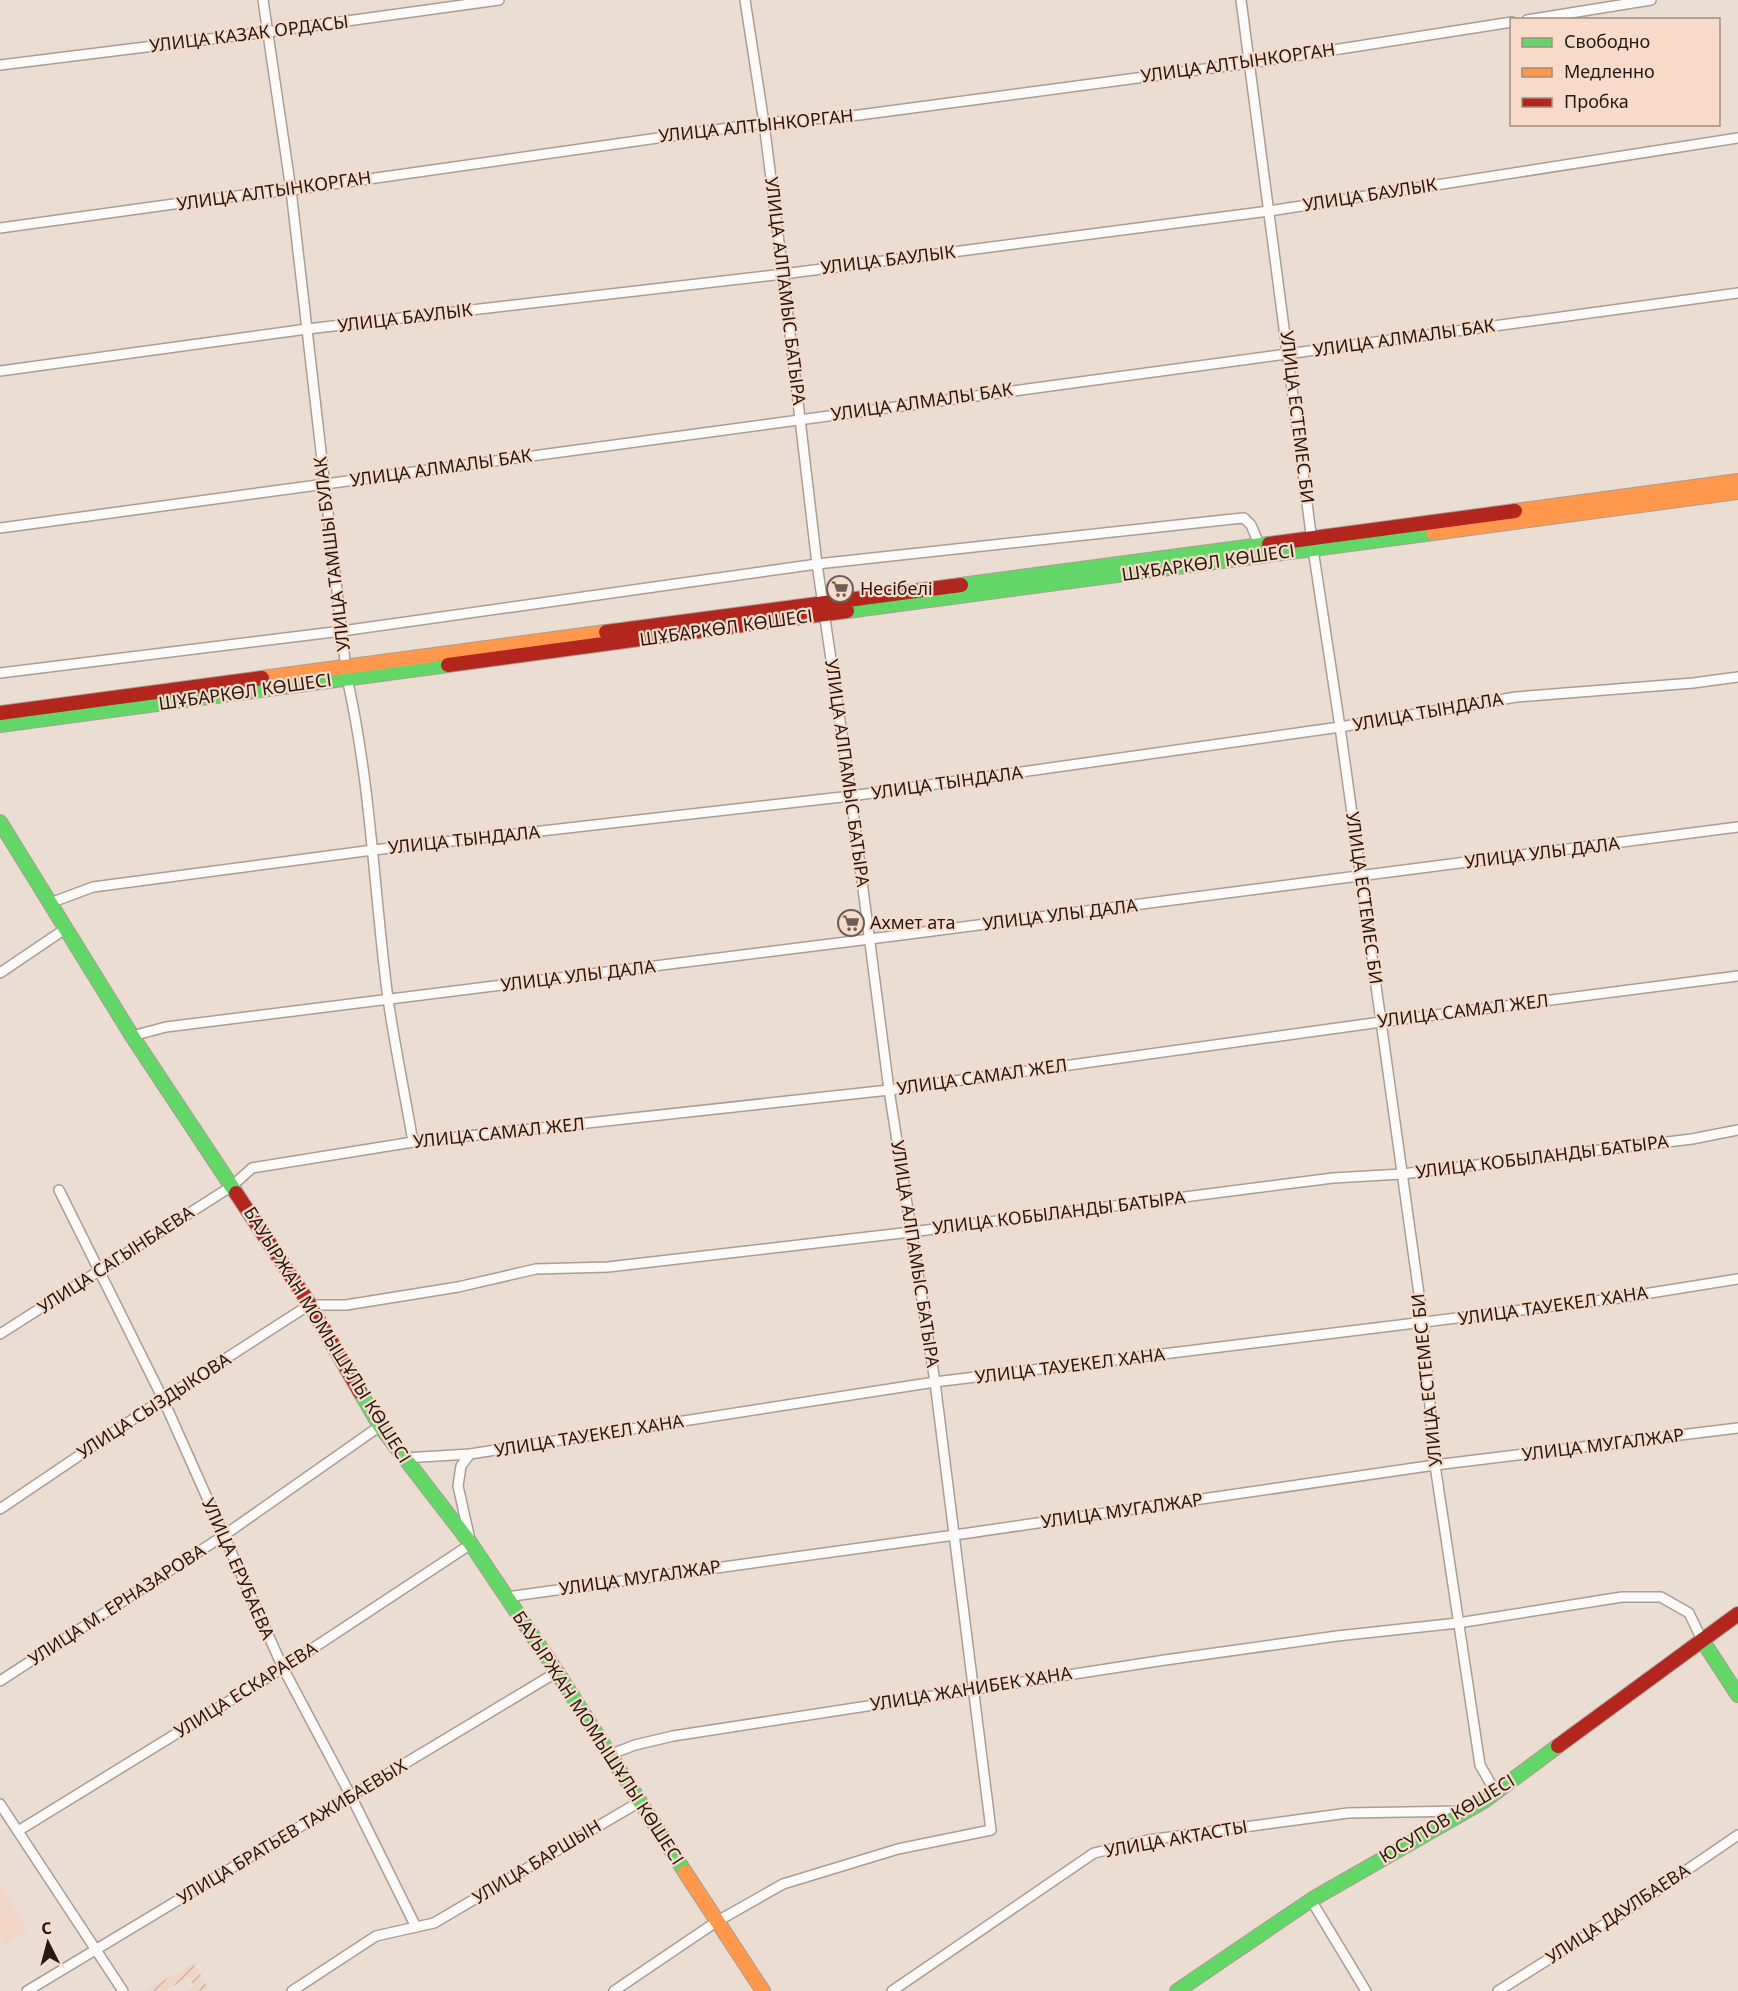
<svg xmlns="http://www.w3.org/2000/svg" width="1738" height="1991" viewBox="0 0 1738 1991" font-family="'Noto Sans',sans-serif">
<defs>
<pattern id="industrial-furrows" width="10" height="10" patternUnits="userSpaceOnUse" patternTransform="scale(1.5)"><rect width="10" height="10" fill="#f0d5c4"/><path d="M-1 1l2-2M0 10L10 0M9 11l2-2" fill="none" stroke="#ceb6a8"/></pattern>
</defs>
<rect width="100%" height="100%" fill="#ecddd2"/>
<path fill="#f0d5c4" d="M0,1883L28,1931L5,1945L0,1937Z"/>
<path fill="url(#industrial-furrows)" d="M194,1963L209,1990L185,1991L194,1986L189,1977L164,1991H145Z"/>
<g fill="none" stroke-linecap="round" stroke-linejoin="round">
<defs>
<g id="street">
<path d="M263,0L291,190L347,678C371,784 374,892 388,999C395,1047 405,1095 413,1142"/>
<path d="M1241,0L1313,549L1340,727L1423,1323L1435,1465L1480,1765L1496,1793"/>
<path d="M1527,20L1651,0"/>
<path d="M0,65L267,32L499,0"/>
<path d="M0,228L210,199L291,190L764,123L859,115L1250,63L1512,22"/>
<path d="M0,371L307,329L783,274L1269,211L1738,138"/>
<path d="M0,528L1738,293"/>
<path d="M0,673L342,631L817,564L1233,519L1244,518L1251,525L1259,544"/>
<path d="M50,903L93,887L373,850L851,796L1340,727L1516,697L1693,683L1738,677"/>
<path d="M0,973L65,929"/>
<path d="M132,1036L166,1027L870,939L1738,827"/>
<path d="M59,1190L163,1399L283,1668L351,1796L416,1927L434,1923L641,1801"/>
<path d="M0,1334L232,1186L252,1168L413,1142L889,1090L1381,1022L1738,976"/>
<path d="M404,1458L470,1454L935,1382L1619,1298L1738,1279"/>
<path d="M0,1509L163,1399L309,1305H346L458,1287L536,1269L608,1267L911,1232L1333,1178L1402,1174L1692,1139L1738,1130"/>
<path d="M506,1597L955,1535L1435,1465L1738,1428"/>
<path d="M0,1681L223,1536L380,1426"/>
<path d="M609,1755L635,1745L673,1736L1165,1660L1337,1636L1458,1623L1622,1597H1661L1689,1613L1702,1640"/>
<path d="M0,1804L123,1991"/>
<path d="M18,1831L283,1668L471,1544L458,1486L461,1466L470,1454"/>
<path d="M1311,1900L1366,1991"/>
<path d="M27,1991L557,1672"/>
<path d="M292,1991L376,1936L416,1927"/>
<path d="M614,1991L716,1922L783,1884L898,1849L991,1830L935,1382L889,1090L851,796L817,564L783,274L764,123L745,0"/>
<path d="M892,1991L1094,1853L1148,1840L1348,1813L1464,1811"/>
<path d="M1498,1991L1643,1900L1738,1835"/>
</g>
<g id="fast">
<path d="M961,585L1269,544"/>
<path d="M847,611L1433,533"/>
<path d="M0,725L448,665"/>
<path d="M0,822L132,1036L236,1193"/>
<path d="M360,1392L380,1426L471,1544L557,1672L685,1872"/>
<path d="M1702,1640L1738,1695"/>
<path d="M1177,1991L1311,1900L1484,1801L1558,1746"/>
</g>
<g id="slow">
<path d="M1515,511L1738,481"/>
<path d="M1433,533L1738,492"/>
<path d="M262,678L606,632"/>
<path d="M685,1872L763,1991"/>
</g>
<g id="jam">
<path d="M1269,544L1515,511"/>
<path d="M606,632L961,585"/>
<path d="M448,665L847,611"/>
<path d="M0,713L262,678"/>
<path d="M236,1193L307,1300L360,1392"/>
<path d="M1558,1746L1738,1614"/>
</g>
</defs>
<use href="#street" stroke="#a99d96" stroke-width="12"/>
<use href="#fast" stroke="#a99d96" stroke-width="16"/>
<use href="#slow" stroke="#a99d96" stroke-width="16"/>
<use href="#jam" stroke="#a99d96" stroke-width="16"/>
<use href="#street" stroke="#fcfaf8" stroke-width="9"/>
<use href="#fast" stroke="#63d668" stroke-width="14"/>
<use href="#slow" stroke="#ff974d" stroke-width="14"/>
<use href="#jam" stroke="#b3261e" stroke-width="14"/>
</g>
<defs>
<symbol id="supermarket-ring" viewBox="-11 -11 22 22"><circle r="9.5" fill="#f7dac8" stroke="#6a5e56" stroke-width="1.5"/><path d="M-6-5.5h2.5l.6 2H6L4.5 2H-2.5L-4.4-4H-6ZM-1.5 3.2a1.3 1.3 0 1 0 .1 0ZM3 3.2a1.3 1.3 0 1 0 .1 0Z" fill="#6a5e56"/></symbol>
</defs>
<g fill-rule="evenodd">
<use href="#supermarket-ring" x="825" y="574" width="30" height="30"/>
<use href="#supermarket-ring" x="836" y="908" width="30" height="30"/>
</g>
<g text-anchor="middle" stroke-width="4.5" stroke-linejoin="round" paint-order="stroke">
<g font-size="18" fill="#241913" stroke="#f7dac8">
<text transform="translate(249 34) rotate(-7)" y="6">УЛИЦА КАЗАК ОРДАСЫ</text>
<text transform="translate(1238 63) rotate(-8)" y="6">УЛИЦА АЛТЫНКОРГАН</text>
<text transform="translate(756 126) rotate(-6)" y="6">УЛИЦА АЛТЫНКОРГАН</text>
<text transform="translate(274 191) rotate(-8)" y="6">УЛИЦА АЛТЫНКОРГАН</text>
<text transform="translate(1370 195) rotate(-9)" y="6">УЛИЦА БАУЛЫК</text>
<text transform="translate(888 260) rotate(-7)" y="6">УЛИЦА БАУЛЫК</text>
<text transform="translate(785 291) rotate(83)" y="6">УЛИЦА АЛПАМЫС БАТЫРА</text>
<text transform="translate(405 318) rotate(-7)" y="6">УЛИЦА БАУЛЫК</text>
<text transform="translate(1404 338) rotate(-8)" y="6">УЛИЦА АЛМАЛЫ БАК</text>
<text transform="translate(922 402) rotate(-8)" y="6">УЛИЦА АЛМАЛЫ БАК</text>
<text transform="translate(1297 417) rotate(83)" y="6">УЛИЦА ЕСТЕМЕС БИ</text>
<text transform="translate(441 468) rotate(-8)" y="6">УЛИЦА АЛМАЛЫ БАК</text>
<text transform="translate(332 554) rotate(-97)" y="6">УЛИЦА ТАМШЫ БУЛАК</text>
<text transform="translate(1208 563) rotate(-8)" y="6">ШҰБАРКӨЛ КӨШЕСІ</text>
<text transform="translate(726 628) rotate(-8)" y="6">ШҰБАРКӨЛ КӨШЕСІ</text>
<text transform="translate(245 692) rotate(-8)" y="6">ШҰБАРКӨЛ КӨШЕСІ</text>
<text transform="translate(1428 712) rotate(-10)" y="6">УЛИЦА ТЫНДАЛА</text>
<text transform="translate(847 773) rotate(82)" y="6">УЛИЦА АЛПАМЫС БАТЫРА</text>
<text transform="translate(947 783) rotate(-8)" y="6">УЛИЦА ТЫНДАЛА</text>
<text transform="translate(464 840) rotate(-6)" y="6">УЛИЦА ТЫНДАЛА</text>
<text transform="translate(1542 853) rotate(-7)" y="6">УЛИЦА УЛЫ ДАЛА</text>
<text transform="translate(1364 898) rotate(82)" y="6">УЛИЦА ЕСТЕМЕС БИ</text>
<text transform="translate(1060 915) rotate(-7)" y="6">УЛИЦА УЛЫ ДАЛА</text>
<text transform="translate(578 976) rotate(-7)" y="6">УЛИЦА УЛЫ ДАЛА</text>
<text transform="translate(1463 1011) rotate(-7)" y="6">УЛИЦА САМАЛ ЖЕЛ</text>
<text transform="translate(982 1077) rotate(-8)" y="6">УЛИЦА САМАЛ ЖЕЛ</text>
<text transform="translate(499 1133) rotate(-6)" y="6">УЛИЦА САМАЛ ЖЕЛ</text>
<text transform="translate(1542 1157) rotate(-7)" y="6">УЛИЦА КОБЫЛАНДЫ БАТЫРА</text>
<text transform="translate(1059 1213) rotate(-7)" y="6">УЛИЦА КОБЫЛАНДЫ БАТЫРА</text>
<text transform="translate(915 1254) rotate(81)" y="6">УЛИЦА АЛПАМЫС БАТЫРА</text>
<text transform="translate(116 1260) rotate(-33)" y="6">УЛИЦА САГЫНБАЕВА</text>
<text transform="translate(1553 1306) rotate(-8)" y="6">УЛИЦА ТАУЕКЕЛ ХАНА</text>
<text transform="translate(327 1335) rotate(58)" y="6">БАУЫРЖАН МОМЫШҰЛЫ КӨШЕСІ</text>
<text transform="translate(1070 1366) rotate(-7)" y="6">УЛИЦА ТАУЕКЕЛ ХАНА</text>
<text transform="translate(1427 1380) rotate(-96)" y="6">УЛИЦА ЕСТЕМЕС БИ</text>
<text transform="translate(154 1406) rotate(-33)" y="6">УЛИЦА СЫЗДЫКОВА</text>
<text transform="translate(589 1436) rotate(-9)" y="6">УЛИЦА ТАУЕКЕЛ ХАНА</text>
<text transform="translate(1603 1445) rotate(-7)" y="6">УЛИЦА МУГАЛЖАР</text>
<text transform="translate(1122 1511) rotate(-8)" y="6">УЛИЦА МУГАЛЖАР</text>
<text transform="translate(238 1569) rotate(66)" y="6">УЛИЦА ЕРУБАЕВА</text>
<text transform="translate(640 1578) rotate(-8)" y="6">УЛИЦА МУГАЛЖАР</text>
<text transform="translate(117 1605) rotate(-33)" y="6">УЛИЦА М. ЕРНАЗАРОВА</text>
<text transform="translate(971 1689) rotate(-9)" y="6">УЛИЦА ЖАНИБЕК ХАНА</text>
<text transform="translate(246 1690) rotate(-32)" y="6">УЛИЦА ЕСКАРАЕВА</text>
<text transform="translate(598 1738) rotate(57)" y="6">БАУЫРЖАН МОМЫШҰЛЫ КӨШЕСІ</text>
<text transform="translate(1447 1819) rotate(-31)" y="6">ЮСУПОВ КӨШЕСІ</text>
<text transform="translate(292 1832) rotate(-31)" y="6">УЛИЦА БРАТЬЕВ ТАЖИБАЕВЫХ</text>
<text transform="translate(1176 1839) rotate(-10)" y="6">УЛИЦА АКТАСТЫ</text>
<text transform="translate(537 1862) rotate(-31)" y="6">УЛИЦА БАРШЫН</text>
<text transform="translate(1618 1914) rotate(-33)" y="6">УЛИЦА ДАУЛБАЕВА</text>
</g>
<g font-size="18" fill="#241913" stroke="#f7dac8" text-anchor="start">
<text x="860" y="595">Несібелі</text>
<text x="870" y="929">Ахмет ата</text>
</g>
</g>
<rect x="1510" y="18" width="210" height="108" fill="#f7dac8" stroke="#a38d80" stroke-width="1.5"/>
<rect x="1522" y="38" width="30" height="9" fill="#63d668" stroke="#a38d80" stroke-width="1.5"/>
<text x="1564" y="48" font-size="18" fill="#241913">Свободно</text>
<rect x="1522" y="68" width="30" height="9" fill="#ff974d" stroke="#a38d80" stroke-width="1.5"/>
<text x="1564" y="78" font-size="18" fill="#241913">Медленно</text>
<rect x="1522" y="98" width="30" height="9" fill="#b3261e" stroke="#a38d80" stroke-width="1.5"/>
<text x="1564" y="108" font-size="18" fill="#241913">Пробка</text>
<g transform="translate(48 1943) rotate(354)" stroke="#f7dac8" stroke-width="4.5" paint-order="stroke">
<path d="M0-4.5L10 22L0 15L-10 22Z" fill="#241913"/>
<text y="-9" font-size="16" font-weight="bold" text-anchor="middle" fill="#241913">С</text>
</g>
</svg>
